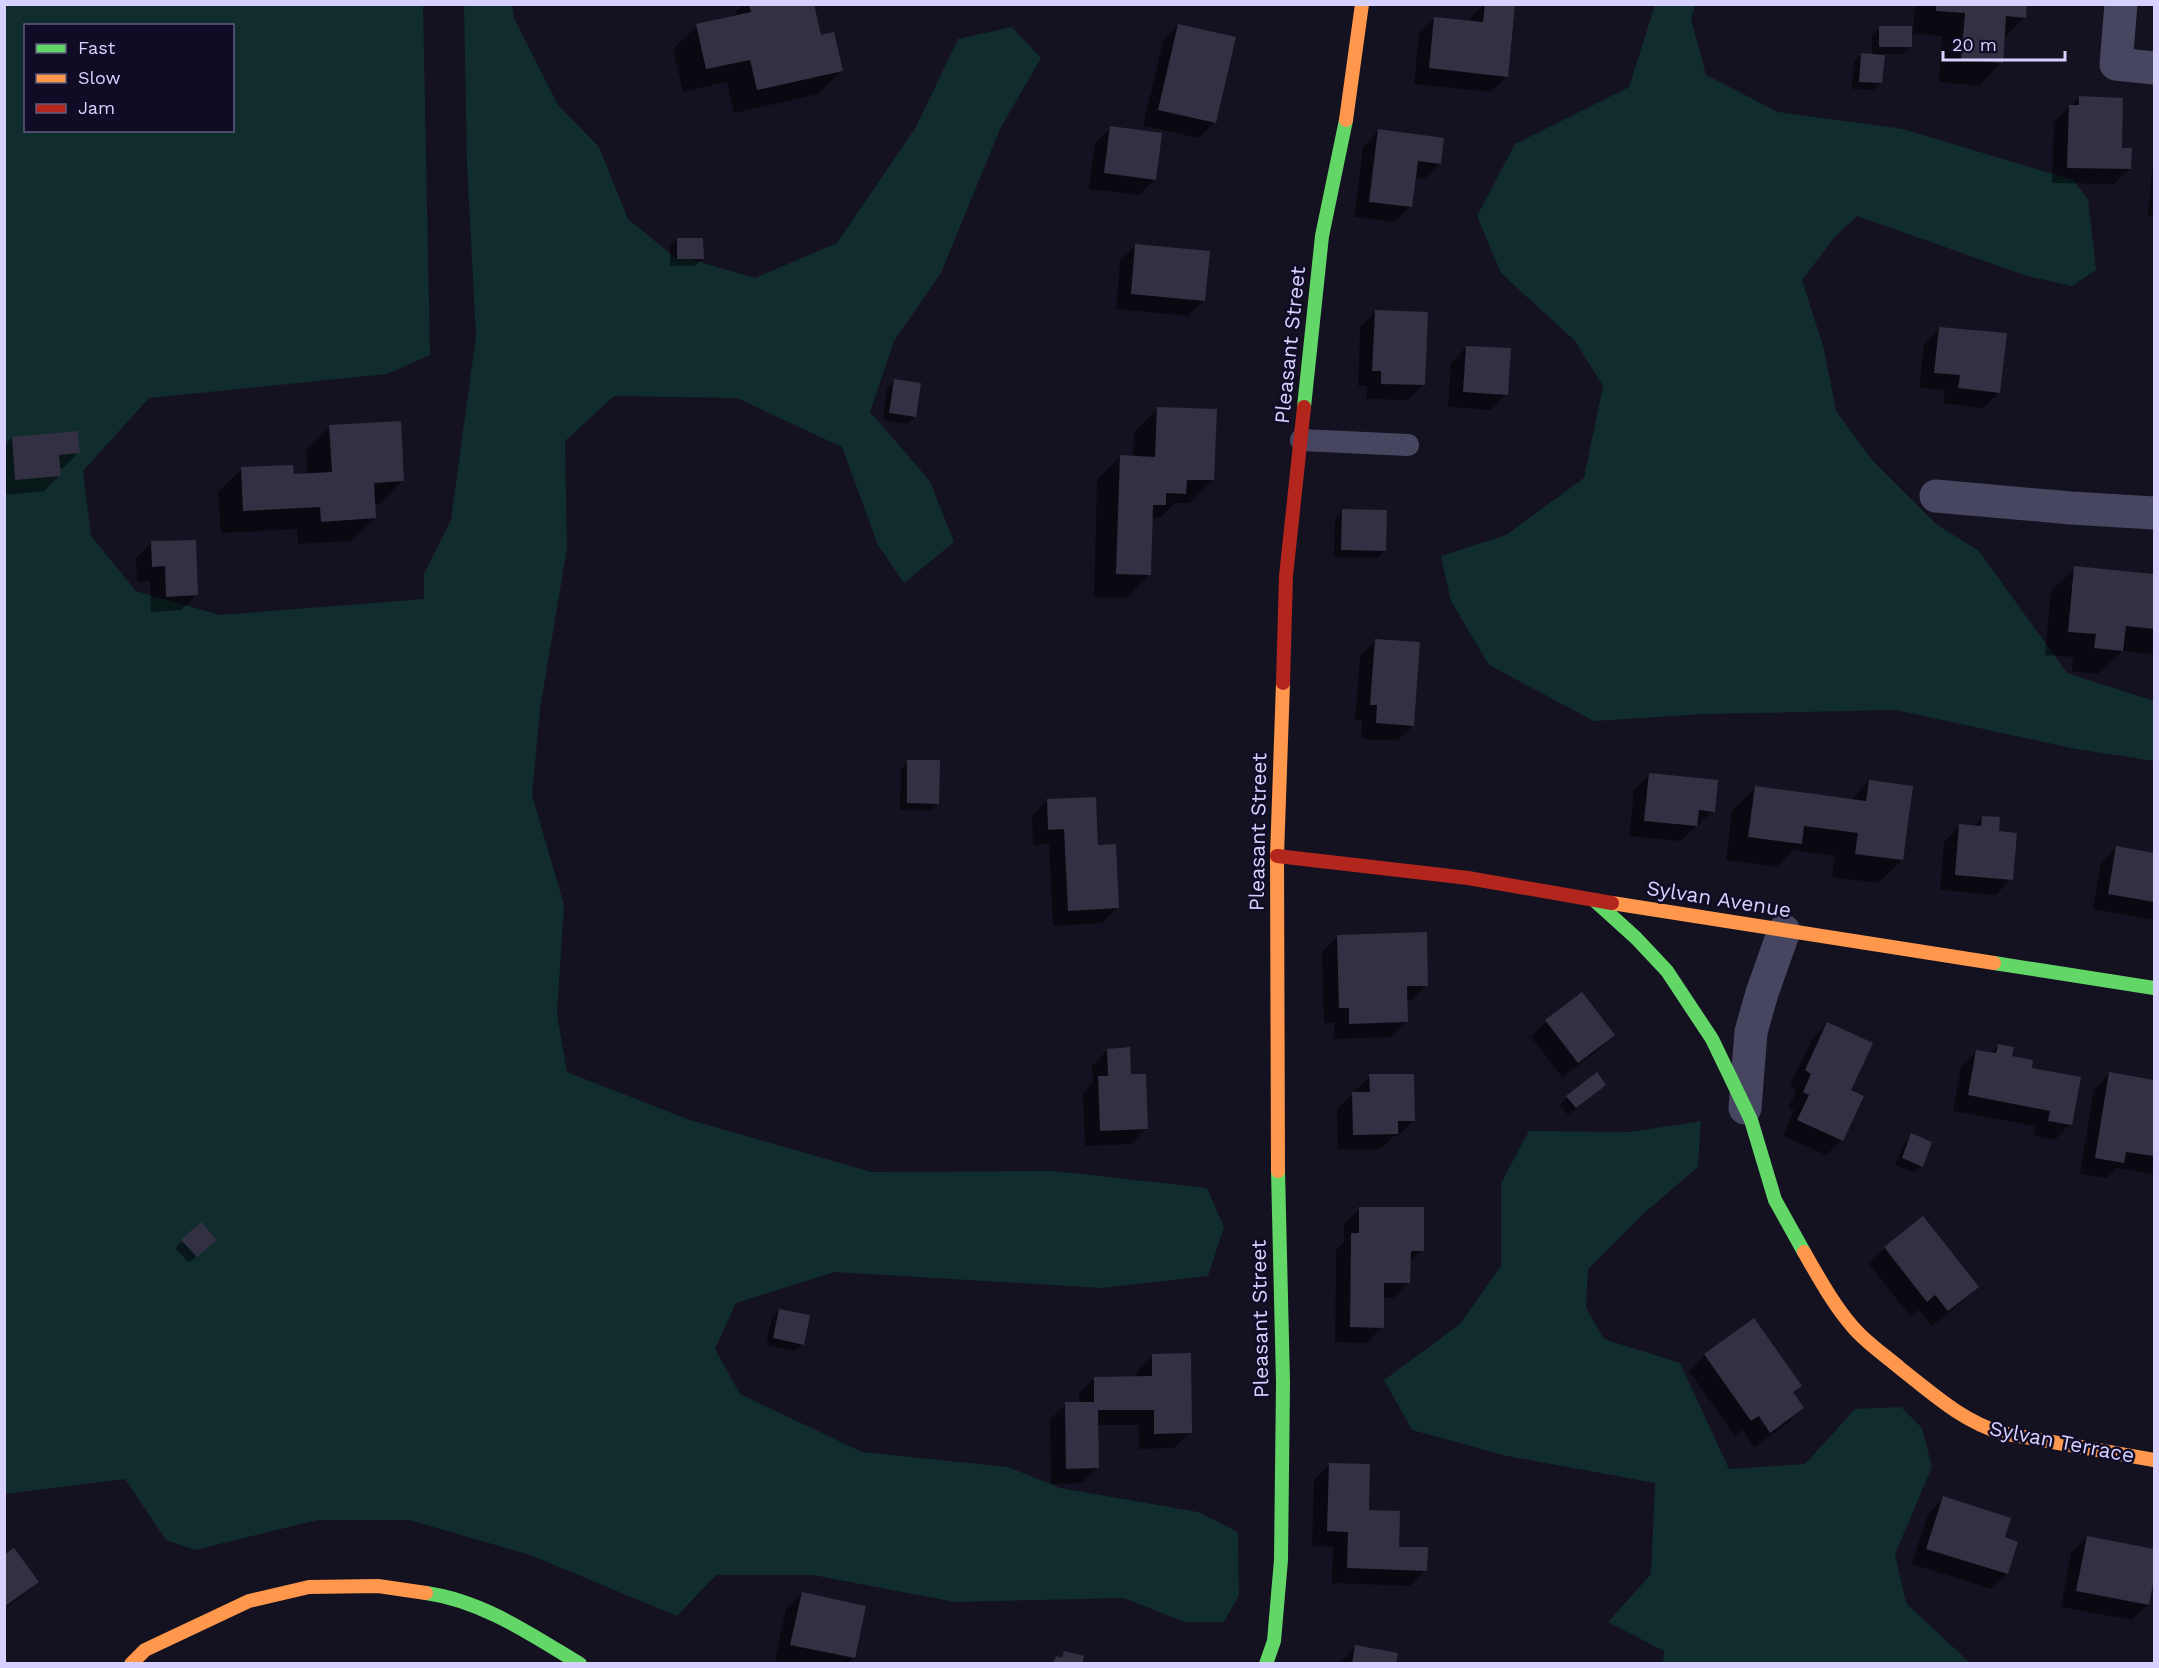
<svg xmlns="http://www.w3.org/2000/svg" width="2159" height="1668" viewBox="0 0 2159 1668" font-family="'Work Sans',sans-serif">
<rect width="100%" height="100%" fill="#141220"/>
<g fill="#102c2d" fill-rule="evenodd">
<path d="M4,5H423L430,355L387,374L149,398L83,471L91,536L136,591L220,615L424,599V574L451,520L476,336L467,163L464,5H512L514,18L558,105L599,147L628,219L677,259H690L755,278L837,243L916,127L958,39L1012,27L1041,58L1000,129L941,273L894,341L870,412L930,481L954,542L904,583L878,545L842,447L737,398L614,396L565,441L567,549L540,709L532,795L564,905L557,1015L567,1072L687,1119L871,1172L1054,1171L1207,1188L1224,1227L1208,1276L1102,1288L835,1272L736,1303L715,1349L740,1394L862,1452L1008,1467L1060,1488L1198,1512L1238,1532L1239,1595L1224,1622H1185L1123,1598L955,1602L813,1575H716L677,1616L530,1555L409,1520H318L195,1550L166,1540L125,1479L5,1494ZM26,26H232V130H26Z"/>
<path d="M1655,5H1695L1691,19L1706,75L1778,112L1903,129L2073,180L2088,199L2096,270L2072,286L2027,276L1857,216L1834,238L1802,280L1824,349L1836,411L1871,459L1936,524L1979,551L2067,673L2154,701V761L2076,749L1896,710L1704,714L1594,721L1489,665L1451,601L1441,556L1506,535L1584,478L1603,386L1575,341L1501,273L1477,216L1515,144L1629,87Z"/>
<path d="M1701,1121L1698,1167L1644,1213L1588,1269L1586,1308L1604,1339L1680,1363L1729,1469L1805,1464L1855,1409L1901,1407L1922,1428L1932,1467L1895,1554L1906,1603L1970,1663H1663L1664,1651L1608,1622L1651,1574L1655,1483L1507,1456L1412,1430L1384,1380L1460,1324L1501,1266V1183L1529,1131L1630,1132Z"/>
</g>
<g fill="#0007">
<path d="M744,4H812L820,37L842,71L818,94L734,113L727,82L683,92L673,49L697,26L730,18Z"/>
<path d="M1484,4H1500L1507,76L1491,92L1414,84L1419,34L1434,19L1470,22V19Z"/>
<path d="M1915,4H2030L2025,9V17L2003,38L2002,62L1979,86L1939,82L1942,36L1913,34Z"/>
<path d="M1178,25L1214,123L1199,138L1143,126L1163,41Z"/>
<path d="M1880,28L1910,47L1903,54H1883L1881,83L1873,90L1852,89L1854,62L1862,54L1872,55V35Z"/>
<path d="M2079,98L2120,149L2130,169L2114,184L2052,183L2054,122Z"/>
<path d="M1111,128L1155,180L1139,195L1089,189L1095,143Z"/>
<path d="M1378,131L1440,163L1424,179L1414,178L1410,207L1394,222L1354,217L1363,147Z"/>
<path d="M2154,167V217L2148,216L2152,169Z"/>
<path d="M677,239L702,259L695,266H670V247Z"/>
<path d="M1136,245L1204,300L1188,316L1116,309L1120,261Z"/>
<path d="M1376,311L1423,385L1407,400L1366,399L1367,386H1358L1360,327Z"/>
<path d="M1940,328L1999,392L1983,408L1943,403L1945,390L1919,388L1924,344Z"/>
<path d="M1466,347L1506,394L1491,410L1448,407L1451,363Z"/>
<path d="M895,381L914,417L907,424L883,420L887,388Z"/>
<path d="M1158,409L1213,480L1189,503H1175L1161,517L1152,518L1150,574L1127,598L1094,597L1097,480L1120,457H1133L1134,432Z"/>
<path d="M330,427L403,480L379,504H374L375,518L351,541L298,544L297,529L221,533L218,492L242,469L293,476L308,475L306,450Z"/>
<path d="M12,438L78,453L63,468L59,469V476L44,491L4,495V446Z"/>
<path d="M1342,511L1384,551L1377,558L1334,557L1335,518Z"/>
<path d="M151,543L196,595L181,610L151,612L150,581L137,582L136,558Z"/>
<path d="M2075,568L2154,575V654L2122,651L2098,674L2072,671L2073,657L2045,655L2051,591Z"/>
<path d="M1376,640L1413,726L1397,741L1361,739L1362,720H1355L1360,656Z"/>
<path d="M908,762L938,803L930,811L900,810L901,769Z"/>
<path d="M1649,775L1713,811L1680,841L1629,836L1634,790Z"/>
<path d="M1869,781L1902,860L1878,883L1832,877L1835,856L1794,850L1777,867L1726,860L1732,811L1756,787L1850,801Z"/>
<path d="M1047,800L1097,847L1117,908L1102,923L1053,926L1049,844L1033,845L1032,816Z"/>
<path d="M1983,817L1997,833L2011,879L1996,895L1940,890L1944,842L1959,826L1973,827Z"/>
<path d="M2116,848L2154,854V920L2093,909L2101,863Z"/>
<path d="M1338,936L1427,985L1411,1001H1405L1406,1022L1390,1037L1334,1039V1023H1324L1322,952Z"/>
<path d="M1546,1021L1613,1035L1598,1050L1562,1077L1531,1037Z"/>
<path d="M1827,1023L1849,1091L1842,1140L1826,1155L1783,1136L1794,1110L1788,1108L1797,1090L1790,1086L1812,1039Z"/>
<path d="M1998,1046L2011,1057L2030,1070L2070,1124L2055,1140L2034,1136L2035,1126L1953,1111L1961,1067L1977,1052L1990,1054Z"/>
<path d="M1107,1050L1130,1076L1147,1128L1131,1144L1085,1146L1083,1093L1093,1083L1092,1066Z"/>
<path d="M2109,1074L2154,1082V1172L2153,1174L2117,1168L2107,1178L2080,1174L2094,1090Z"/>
<path d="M1370,1076L1414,1121L1398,1136H1394L1381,1149L1338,1150L1337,1109Z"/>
<path d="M1605,1084L1568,1115L1560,1105L1567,1097Z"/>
<path d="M1912,1135L1921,1166L1914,1173L1895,1165L1904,1143Z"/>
<path d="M1360,1209L1422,1250L1409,1263V1282L1393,1298H1383L1382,1327L1367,1343L1335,1342L1336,1250L1344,1242V1224Z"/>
<path d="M1923,1218L1977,1287L1962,1302L1932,1326L1919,1310L1910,1316L1869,1264L1885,1248Z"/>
<path d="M182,1241L207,1247L189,1263L175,1248Z"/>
<path d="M779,1310L803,1344L795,1351L766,1345L772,1318Z"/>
<path d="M1754,1320L1800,1386L1792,1394L1802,1408L1787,1424L1754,1447L1743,1430L1735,1436L1689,1371L1705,1355Z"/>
<path d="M1153,1356L1190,1433L1174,1448L1139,1449V1425H1097L1098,1467L1082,1483L1051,1484L1050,1419L1066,1404H1079V1394L1094,1378H1137V1371Z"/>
<path d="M1330,1464L1397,1548L1426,1570L1410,1586L1332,1583L1333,1547L1312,1546L1314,1480Z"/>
<path d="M1943,1498L2003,1538L2007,1574L1991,1589L1912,1564L1928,1514Z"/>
<path d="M2087,1537L2154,1550V1570L2148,1605L2132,1620L2061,1607L2071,1553Z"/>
<path d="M4,1557L37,1582L21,1597L4,1609Z"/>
<path d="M802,1594L853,1658L847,1664H792L775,1660L786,1609Z"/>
<path d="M1356,1646L1394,1664H1339Z"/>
</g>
<g fill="#323042">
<path d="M749,4H814L821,35L834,32L843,71L757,90L750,60L706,69L696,24L751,12Z"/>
<path d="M1485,4L1515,5L1508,77L1429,68L1434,17L1483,22Z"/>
<path d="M1936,4H2027L2026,18L2006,16L2003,63L1961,60L1965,13L1936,11Z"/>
<path d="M1178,24L1236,37L1216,123L1158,110Z"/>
<rect x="1879" y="26" width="33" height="21"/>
<path d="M1861,53L1885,55L1882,83L1859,82Z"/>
<path d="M2079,96L2123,98L2122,148H2132L2131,169L2067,168L2069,105H2079Z"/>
<path d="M1110,126L1162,133L1156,180L1104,173Z"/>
<path d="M1378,129L1444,138L1441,164L1418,161L1412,207L1369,202Z"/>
<path d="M677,238H703L704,259H677Z"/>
<path d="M1135,244L1210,251L1205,301L1131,294Z"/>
<path d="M1375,310L1428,312L1425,385L1381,384V371H1372Z"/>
<path d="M1939,327L2007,333L2000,393L1958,388L1960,375L1934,373Z"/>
<path d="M1466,346L1511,348L1508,395L1463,392Z"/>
<path d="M894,379L921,383L916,417L889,413Z"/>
<path d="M1157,407L1217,409L1214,480H1187L1186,494L1166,493V505H1153L1151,575L1116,574L1120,455L1155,457Z"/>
<path d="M401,421L404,481L374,483L376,518L321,522L320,507L243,511L241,467L293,465L294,474L332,472L329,425Z"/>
<path d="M78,431L80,453L59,455L61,476L15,480L12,437Z"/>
<path d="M1342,509L1387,510L1386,551L1341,550Z"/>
<path d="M196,540L198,595L166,597L165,566L152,567L151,541Z"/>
<path d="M2074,566L2154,574V629L2126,626L2123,651L2094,648L2096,634L2068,632Z"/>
<path d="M1375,639L1420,642L1414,726L1376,723L1377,705H1370Z"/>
<path d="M907,760H940L939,804L907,803Z"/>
<path d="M1649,773L1718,780L1715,812L1699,810L1697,826L1644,821Z"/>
<path d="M1869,780L1913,786L1903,860L1855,854L1858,833L1804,826L1802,844L1748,837L1755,786L1866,801Z"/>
<path d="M1096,797L1098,845L1116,844L1119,908L1068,911L1064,829L1048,830L1047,799Z"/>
<path d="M1982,816L2000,817L1999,831L2017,833L2013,880L1955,875L1959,824L1981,826Z"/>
<path d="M2116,846L2154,853V902L2108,894Z"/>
<path d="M1427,932L1428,986H1407L1408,1022L1349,1024V1008H1339L1337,935Z"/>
<path d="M1582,992L1615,1035L1578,1063L1545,1020Z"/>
<path d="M1827,1022L1873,1043L1851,1090L1864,1096L1843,1141L1797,1120L1809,1095L1803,1092L1811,1074L1805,1070Z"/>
<path d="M1998,1044L2014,1047L2012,1056L2033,1060L2032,1068L2081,1077L2072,1125L2048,1121L2050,1111L1968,1095L1976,1050L1996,1053Z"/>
<path d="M1130,1047L1131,1074H1146L1148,1129L1100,1131L1098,1076H1108L1107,1049Z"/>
<path d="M1597,1072L1606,1085L1576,1108L1566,1096Z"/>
<path d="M2109,1072L2154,1080V1156L2126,1152L2124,1163L2095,1158Z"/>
<path d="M1369,1074H1414L1415,1121H1398V1134L1353,1135L1352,1092H1370Z"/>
<path d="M1911,1133L1932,1142L1923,1167L1902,1158Z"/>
<path d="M1359,1207H1424V1251H1411L1410,1283H1384V1328L1350,1327L1351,1233H1359Z"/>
<path d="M1923,1216L1979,1287L1948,1311L1935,1295L1927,1302L1884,1247Z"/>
<path d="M201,1222L217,1240L197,1257L181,1240Z"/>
<path d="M779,1309L810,1315L804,1345L773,1338Z"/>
<path d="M1754,1318L1802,1386L1793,1392L1804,1408L1770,1433L1759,1416L1751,1421L1704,1354Z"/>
<path d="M1191,1353L1192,1433L1154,1434V1410H1098L1099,1468L1066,1469L1065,1402H1094V1377L1152,1376V1354Z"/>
<path d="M1329,1463L1370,1464L1369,1510L1400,1511L1399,1547H1428L1427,1571L1347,1568L1348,1532L1327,1531Z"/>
<path d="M1943,1496L2011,1518L2005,1537L2018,1542L2008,1574L1926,1549Z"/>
<path d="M2087,1536L2154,1549V1578L2149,1605L2076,1591Z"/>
<path d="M14,1548L39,1582L4,1607V1555Z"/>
<path d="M802,1592L866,1606L855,1658L790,1645Z"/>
<path d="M1355,1645L1398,1653L1396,1664H1352Z"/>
<path d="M1064,1651L1084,1656L1082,1664H1053L1056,1656L1062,1658Z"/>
</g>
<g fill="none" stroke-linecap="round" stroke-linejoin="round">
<path stroke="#474661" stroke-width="22" d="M1301,440L1408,445"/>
<g stroke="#474661" stroke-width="33">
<path d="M2121,4L2116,64L2154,68"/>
<path d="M1936,496L2071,508L2154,513"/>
<path d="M1745,1108L1751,1032L1762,993L1784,931"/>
</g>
<g stroke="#63d668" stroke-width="14">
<path d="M1304,407L1322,236L1346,120"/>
<path d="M1594,900L1636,938L1667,971L1712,1039L1751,1120L1775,1200L1804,1252"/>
<path d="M1994,963L2154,988"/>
<path d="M426,1593C483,1601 532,1635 580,1664"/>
<path d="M1266,1664L1274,1641L1281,1560L1283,1382L1278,1171"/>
</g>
<g stroke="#ff974d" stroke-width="14">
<path d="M1346,120L1362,4"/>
<path d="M1612,903L1994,963"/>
<path d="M1278,1171L1277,856L1283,683"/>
<path d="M1804,1252C1819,1278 1833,1304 1852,1326C1866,1343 1885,1355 1901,1369C1933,1394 1962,1421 2002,1433L2154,1460"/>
<path d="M131,1664L145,1650L249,1601L309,1587L378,1586L426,1593"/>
</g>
<g stroke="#b3261e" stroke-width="14">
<path d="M1283,683L1286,576L1304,407"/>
<path d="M1277,856L1468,878L1612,903"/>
</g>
</g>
<g text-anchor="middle" stroke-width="5" stroke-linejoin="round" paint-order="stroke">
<g font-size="21" fill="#d6d1ff" stroke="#110c26">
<text transform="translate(1290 345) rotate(-84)" y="7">Pleasant Street</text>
<text transform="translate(1258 832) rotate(-89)" y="7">Pleasant Street</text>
<text transform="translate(1719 899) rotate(9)" y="7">Sylvan Avenue</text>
<text transform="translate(1260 1319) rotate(-91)" y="7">Pleasant Street</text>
<text transform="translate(2062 1442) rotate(11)" y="7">Sylvan Terrace</text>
</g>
</g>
<rect width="2159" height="1668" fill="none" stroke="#d6d1ff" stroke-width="12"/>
<rect x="24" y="24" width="210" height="108" fill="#110c26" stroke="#605b7d" stroke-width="1.5"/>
<rect x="36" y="44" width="30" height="9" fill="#63d668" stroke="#605b7d" stroke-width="1.5"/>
<text x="78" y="54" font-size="18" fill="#d6d1ff">Fast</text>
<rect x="36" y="74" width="30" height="9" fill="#ff974d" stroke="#605b7d" stroke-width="1.5"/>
<text x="78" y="84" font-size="18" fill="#d6d1ff">Slow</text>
<rect x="36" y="104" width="30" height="9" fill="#b3261e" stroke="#605b7d" stroke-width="1.5"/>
<text x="78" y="114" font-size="18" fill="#d6d1ff">Jam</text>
<path d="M1943 51v9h122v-9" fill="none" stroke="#d6d1ff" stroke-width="3"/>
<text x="1952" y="51" font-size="18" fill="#d6d1ff" stroke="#110c26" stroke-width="4.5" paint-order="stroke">20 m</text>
</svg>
